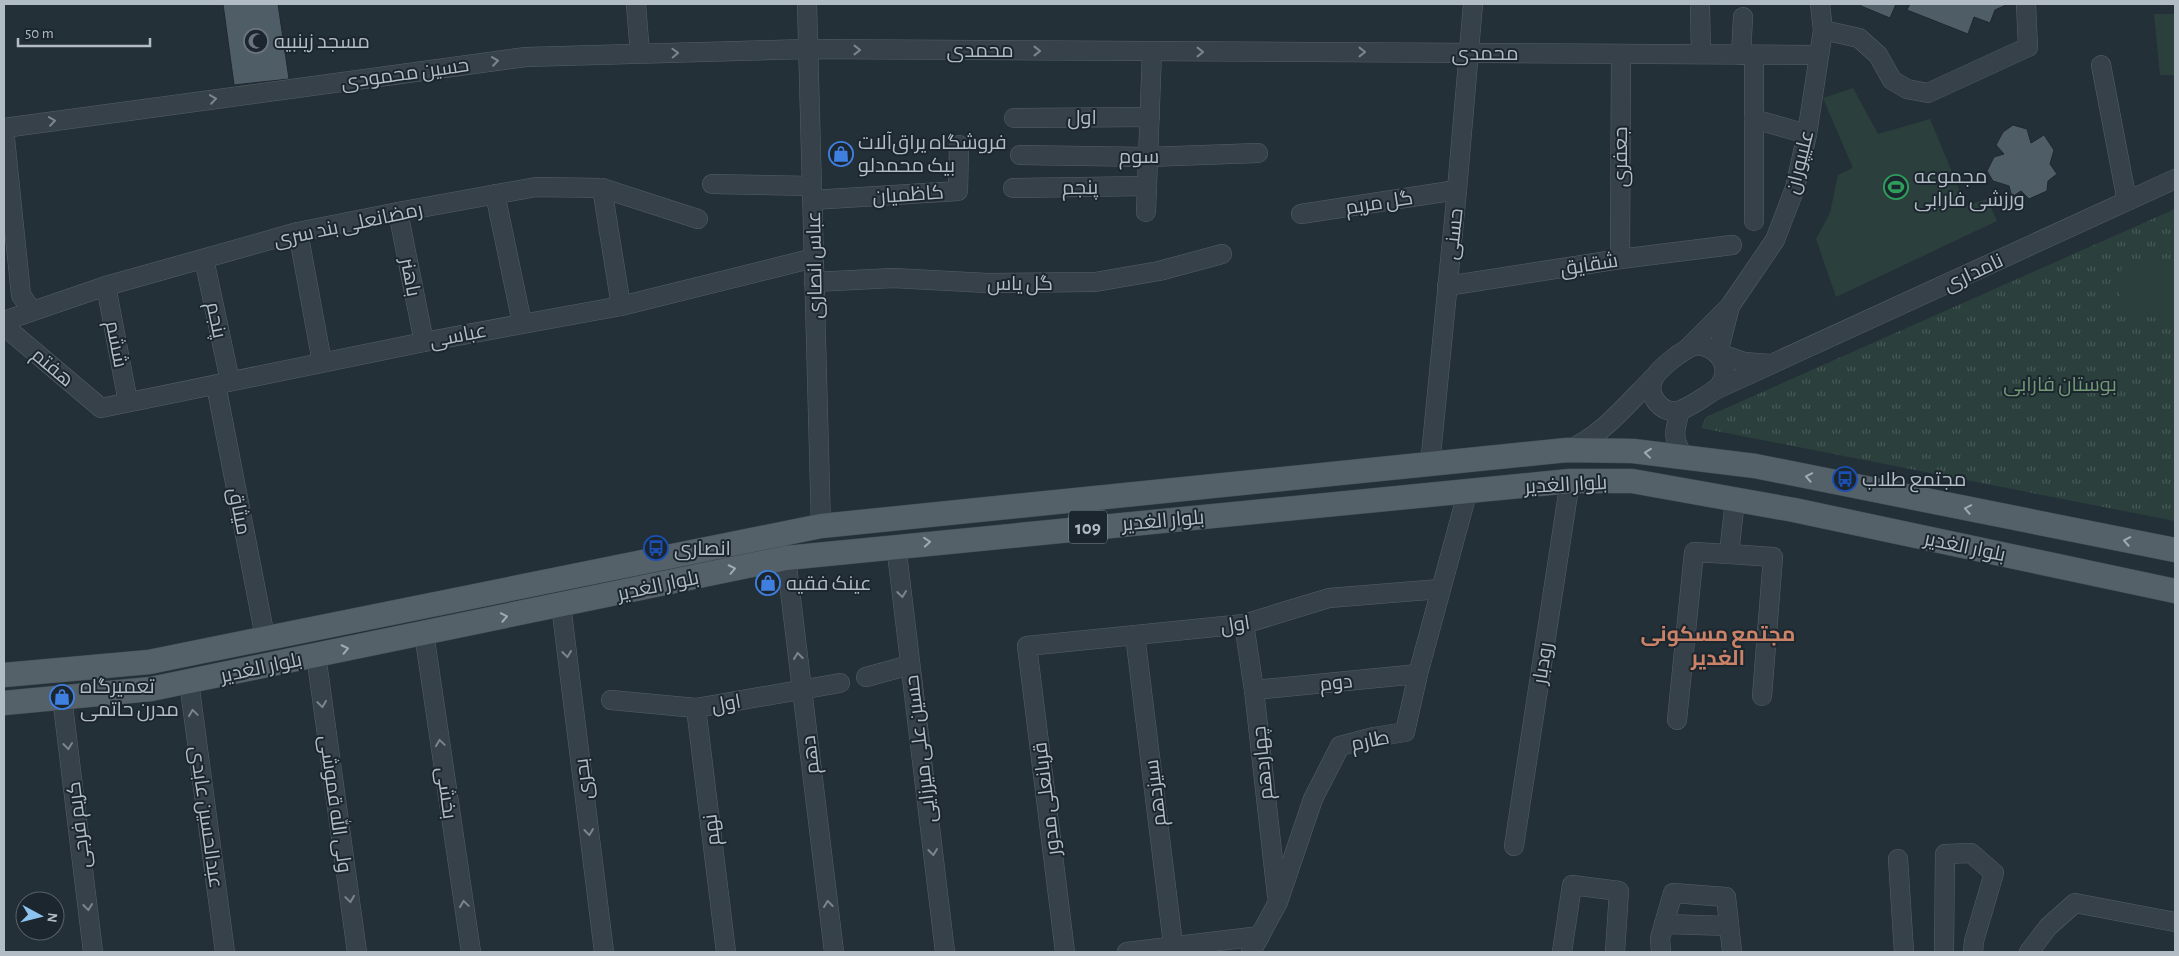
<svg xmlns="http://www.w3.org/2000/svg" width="2179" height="956" viewBox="0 0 2179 956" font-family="'Alegreya Sans',Cairo,sans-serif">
<defs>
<pattern id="park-tufts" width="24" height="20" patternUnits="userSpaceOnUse" patternTransform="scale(1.25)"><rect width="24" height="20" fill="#2b403d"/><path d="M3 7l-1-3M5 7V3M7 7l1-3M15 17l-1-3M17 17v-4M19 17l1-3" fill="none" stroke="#475a58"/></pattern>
</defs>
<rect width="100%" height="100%" fill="#243038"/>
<path fill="url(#park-tufts)" d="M2175,209V521L1701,428L1706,417Z"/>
<g fill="#2b403d">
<path d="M2154,14H2175V75H2160Z"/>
<path d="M1853,88L1878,134L1930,119L1966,206L1987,199L1997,221L1836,297L1816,239L1830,213L1838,175L1853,168L1823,98Z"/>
<path d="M2122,259L2175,262V318L2119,316Z"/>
</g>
<g fill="#4f5d67" stroke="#1e2830">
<path d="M223,4H278L289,79L234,85Z"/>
<path d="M1862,4H1896L1890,18L1861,6Z"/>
<path d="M1910,4H2008L1995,10L1990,23L1974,17L1968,34L1907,10Z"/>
<path d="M2013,125L2027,129L2031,143L2044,135L2054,150L2050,164L2057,174L2048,181L2047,191L2029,199L2021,191L2012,197L2009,186L1993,181L1987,171L1994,157L2004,154L1996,145L2003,132Z"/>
</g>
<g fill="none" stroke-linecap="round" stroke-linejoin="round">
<defs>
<g id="minor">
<path d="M636,4L640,54"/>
<path d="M807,4L821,526"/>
<path d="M1700,8L1701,54"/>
<path d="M1823,30L1859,38L1878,55L1892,80L1907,89L1928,93L2028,47L2026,4"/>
<path d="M1741,55L1743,17"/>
<path d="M2101,65L2127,201"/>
<path d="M1014,118L1150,117"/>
<path d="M1754,119L1807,134"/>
<path d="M4,128L526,57L808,49L1819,55"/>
<path d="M4,129L21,295L32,311"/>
<path d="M1020,155L1148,157L1258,153"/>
<path d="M712,184L812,186"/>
<path d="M602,188L621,306"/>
<path d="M1013,188L1147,186"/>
<path d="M495,194L522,323"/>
<path d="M812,200L958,191L959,145"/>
<path d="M398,212L424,342"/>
<path d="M1146,212L1152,51"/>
<path d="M1301,214L1457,190"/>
<path d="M1754,221V55"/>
<path d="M298,232L322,362"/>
<path d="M204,259L230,381"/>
<path d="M1620,259L1621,54"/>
<path d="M814,282L893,278L987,283L1095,282L1159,271L1222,254"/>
<path d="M106,286L128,402"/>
<path d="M1447,286L1620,259L1732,245"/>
<path d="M1730,306L1718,353L1744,362L1770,364"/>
<path d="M4,321L106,286L298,232L398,212L536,187L602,188L698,219"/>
<path d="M4,326L101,408L424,342L621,306L814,258"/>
<path d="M1696,345C1716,346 1733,365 1720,385C1714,392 1686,409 1678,411C1661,414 1645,394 1654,378C1660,367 1684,349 1696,345Z"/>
<path d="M1688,348L1730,306L1775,240L1795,188L1807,134L1823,30L1820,4"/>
<path d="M216,385L265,637"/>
<path d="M1715,390L2175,179"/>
<path d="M1680,411C1674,431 1672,439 1684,457"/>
<path d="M1568,450C1602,436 1628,403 1654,377"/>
<path d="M1430,465L1457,190L1473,4"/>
<path d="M1735,500L1729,554L1773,557L1762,696"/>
<path d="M896,545L945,952"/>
<path d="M786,558L834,952"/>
<path d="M561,605L604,952"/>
<path d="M1244,624L1254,690L1277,896"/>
<path d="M424,633L471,952"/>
<path d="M1135,635L1174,952"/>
<path d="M316,655L357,952"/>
<path d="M866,677L910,665"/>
<path d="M189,682L225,952"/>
<path d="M1254,690L1418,674"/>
<path d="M62,697L93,952"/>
<path d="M611,700L696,708L840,683"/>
<path d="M696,708L726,952"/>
<path d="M1677,720L1694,552L1729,554"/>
<path d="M1514,846L1570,481"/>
<path d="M1898,859L1904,952"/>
<path d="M1664,924L1729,926"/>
<path d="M1065,952L1027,646L1244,624L1329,598L1440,589"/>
<path d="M1127,952L1260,936"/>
<path d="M1251,952L1278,902L1313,799L1340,746L1374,737L1405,732L1418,674L1468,490"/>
<path d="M1562,952L1572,885L1619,891L1615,952"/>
<path d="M1661,952L1660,938L1673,893L1726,897L1732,952"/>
<path d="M1944,952L1945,854L1971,853L1994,873L1974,941L1973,952"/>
<path d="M2029,952L2048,927L2075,903L2175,922"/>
</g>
<g id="major">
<path d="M4,675L149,662L821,526L1567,450L1633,451L1755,466L2175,550"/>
<path d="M4,703L151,689L786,558L1570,481H1632L1794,510L2175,591"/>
</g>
</defs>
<use href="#minor" stroke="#555f67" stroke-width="20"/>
<use href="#major" stroke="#434d55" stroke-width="25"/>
<use href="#minor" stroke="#374149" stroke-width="19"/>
<use href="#major" stroke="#556169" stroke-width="24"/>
</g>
<defs><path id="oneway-chevron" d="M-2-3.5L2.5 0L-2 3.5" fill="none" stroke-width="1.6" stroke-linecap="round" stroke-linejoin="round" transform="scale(1.25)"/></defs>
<g stroke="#7b858d">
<use href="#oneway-chevron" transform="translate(857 50)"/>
<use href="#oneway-chevron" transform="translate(1037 51)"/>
<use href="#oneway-chevron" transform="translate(1200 52)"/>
<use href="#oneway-chevron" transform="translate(1362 52)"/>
<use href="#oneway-chevron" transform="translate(675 53) rotate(-2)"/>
<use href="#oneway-chevron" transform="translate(495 61) rotate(-8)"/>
<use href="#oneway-chevron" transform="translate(213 99) rotate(-8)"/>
<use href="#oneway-chevron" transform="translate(52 121) rotate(-8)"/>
<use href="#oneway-chevron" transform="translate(902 594) rotate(83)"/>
<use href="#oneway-chevron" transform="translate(567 654) rotate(83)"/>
<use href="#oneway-chevron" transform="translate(798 656) rotate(-97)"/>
<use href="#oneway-chevron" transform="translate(322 704) rotate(82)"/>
<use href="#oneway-chevron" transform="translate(193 713) rotate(-98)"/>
<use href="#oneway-chevron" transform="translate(440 743) rotate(-98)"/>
<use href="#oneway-chevron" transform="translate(68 746) rotate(83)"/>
<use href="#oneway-chevron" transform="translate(589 832) rotate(83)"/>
<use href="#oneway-chevron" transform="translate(933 852) rotate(83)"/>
<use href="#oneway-chevron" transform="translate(350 899) rotate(82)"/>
<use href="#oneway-chevron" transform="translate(464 904) rotate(-98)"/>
<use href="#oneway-chevron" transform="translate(828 904) rotate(-97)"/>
<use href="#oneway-chevron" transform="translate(88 907) rotate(83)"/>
</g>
<g stroke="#9faab3">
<use href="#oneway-chevron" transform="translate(1648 453) rotate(-174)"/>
<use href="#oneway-chevron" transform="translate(1809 477) rotate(-169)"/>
<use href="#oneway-chevron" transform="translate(1968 509) rotate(-169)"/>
<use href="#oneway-chevron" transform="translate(2127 541) rotate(-169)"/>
<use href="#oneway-chevron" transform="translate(927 542) rotate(-5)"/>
<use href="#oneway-chevron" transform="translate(732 569) rotate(-12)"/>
<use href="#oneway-chevron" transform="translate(504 617) rotate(-11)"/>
<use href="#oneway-chevron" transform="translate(345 649) rotate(-12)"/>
</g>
<defs>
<symbol id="mosque-ring" viewBox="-11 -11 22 22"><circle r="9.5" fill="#1c262e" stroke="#6b7280" stroke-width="1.5"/><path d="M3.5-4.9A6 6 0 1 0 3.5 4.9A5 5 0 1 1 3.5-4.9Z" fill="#6b7280"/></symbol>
<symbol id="shop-ring" viewBox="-11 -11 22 22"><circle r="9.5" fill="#1c262e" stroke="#3f7fe0" stroke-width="1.5"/><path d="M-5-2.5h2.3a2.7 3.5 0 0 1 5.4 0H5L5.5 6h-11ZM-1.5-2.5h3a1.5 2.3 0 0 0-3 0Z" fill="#3f7fe0"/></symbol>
<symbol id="stadium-ring" viewBox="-11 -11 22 22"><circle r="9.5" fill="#1c262e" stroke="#2e9e5b" stroke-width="1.5"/><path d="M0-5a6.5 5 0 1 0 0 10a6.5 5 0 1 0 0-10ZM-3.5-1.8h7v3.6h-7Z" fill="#2e9e5b"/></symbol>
<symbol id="bus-ring" viewBox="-11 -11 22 22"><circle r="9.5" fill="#1c262e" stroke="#1a4fb4" stroke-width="1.5"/><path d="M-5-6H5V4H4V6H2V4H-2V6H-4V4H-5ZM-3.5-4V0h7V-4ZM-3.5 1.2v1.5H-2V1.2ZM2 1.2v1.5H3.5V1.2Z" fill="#1a4fb4"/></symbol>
</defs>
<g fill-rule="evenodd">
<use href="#mosque-ring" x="242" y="27" width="28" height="28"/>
<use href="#shop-ring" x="827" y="140" width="28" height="28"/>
<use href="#stadium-ring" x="1882" y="173" width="28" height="28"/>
<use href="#bus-ring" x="1831" y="465" width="28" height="28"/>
<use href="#bus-ring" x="642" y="534" width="28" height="28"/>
<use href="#shop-ring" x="754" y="569" width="28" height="28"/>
<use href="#shop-ring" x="48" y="683" width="28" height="28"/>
</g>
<g text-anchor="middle" stroke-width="4" stroke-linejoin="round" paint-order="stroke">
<rect fill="#1c262e" stroke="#858f98" stroke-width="1" x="1069" y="510.5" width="38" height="33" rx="4"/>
<g font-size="19" font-weight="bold" fill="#b2bcc5">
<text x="1088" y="534">109</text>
</g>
<g font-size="20" fill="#b2bcc5" stroke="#1c262e" text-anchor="start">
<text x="274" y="48">مسجد زینبیه</text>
<text x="858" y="149">فروشگاه یراق‌آلات<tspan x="858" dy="23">بیک محمدلو</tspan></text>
<text x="1914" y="183">مجموعه<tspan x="1914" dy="23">ورزشی فارابی</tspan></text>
<text x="1862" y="486">مجتمع طلاب</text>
<text x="674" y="555">انصاری</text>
<text x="786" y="590">عینک فقیه</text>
<text x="80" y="693">تعمیرگاه<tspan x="80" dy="23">مدرن حاتمی</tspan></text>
</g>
<g font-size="20" fill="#b2bcc5" stroke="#1c262e">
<text x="980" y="57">محمدی</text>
<text x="1485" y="60">محمدی</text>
<text transform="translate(405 73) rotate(-8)" y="7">حسین محمودی</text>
<text x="1082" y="124">اول</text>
<text x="1139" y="163">سوم</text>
<text transform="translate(1620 157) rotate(-90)" y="7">جعفری</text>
<text transform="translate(1799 162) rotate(-76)" y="7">علیپوران</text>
<text transform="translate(1080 187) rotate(-1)" y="7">پنجم</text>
<text transform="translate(908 194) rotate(-4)" y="7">کاظمیان</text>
<text transform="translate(1379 202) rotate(-9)" y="7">گل مریم</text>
<text transform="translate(348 224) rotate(-12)" y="7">رمضانعلی بند سری</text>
<text transform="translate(1453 234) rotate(-84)" y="7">حسنی</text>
<text transform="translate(1589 264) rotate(-9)" y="7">شقایق</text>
<text transform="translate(814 265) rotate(-91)" y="7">عباس انصاری</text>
<text transform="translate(1973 272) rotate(-25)" y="7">نامداری</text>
<text transform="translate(411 277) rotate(79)" y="7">باهنر</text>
<text x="1020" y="290">گل یاس</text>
<text transform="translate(217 320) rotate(78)" y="7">پنجم</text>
<text transform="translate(458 335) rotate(-11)" y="7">عباسی</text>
<text transform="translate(117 344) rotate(79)" y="7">ششم</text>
<text transform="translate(53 367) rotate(40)" y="7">هفتم</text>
<text transform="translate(1566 484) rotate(-3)" y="7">بلوار الغدیر</text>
<text transform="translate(240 511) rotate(79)" y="7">میثاق</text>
<text transform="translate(1163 520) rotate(-5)" y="7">بلوار الغدیر</text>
<text transform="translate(1965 546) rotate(12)" y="7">بلوار الغدیر</text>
<text transform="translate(658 585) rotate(-12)" y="7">بلوار الغدیر</text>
<text transform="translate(1235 624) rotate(-9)" y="7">اول</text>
<text transform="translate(1542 663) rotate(-81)" y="7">رودبار</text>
<text transform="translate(261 667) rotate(-12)" y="7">بلوار الغدیر</text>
<text transform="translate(1336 682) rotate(-6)" y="7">دوم</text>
<text transform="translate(726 703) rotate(-10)" y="7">اول</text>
<text transform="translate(1370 740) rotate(-12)" y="7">طارم</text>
<text transform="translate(920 749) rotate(-97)" y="7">حسین علی میرزایی</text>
<text transform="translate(810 755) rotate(-97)" y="7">دهم</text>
<text transform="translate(1262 763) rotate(-96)" y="7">چهاردهم</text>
<text transform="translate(583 779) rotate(-97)" y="7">بحری</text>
<text transform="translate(447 793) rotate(82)" y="7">بخشی</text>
<text transform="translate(1155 793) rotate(-97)" y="7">سیزدهم</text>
<text transform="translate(1046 799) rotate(-97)" y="7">قربانعلی مدور</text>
<text transform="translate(336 804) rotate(82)" y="7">ولی الله قموشی</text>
<text transform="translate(207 817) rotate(82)" y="7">عبدالحسین عابدی</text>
<text transform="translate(78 825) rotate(-97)" y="7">کریم فرجی</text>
<text transform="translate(711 830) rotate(-97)" y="7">نهم</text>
</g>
<g font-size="20" fill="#729975" stroke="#1c262e">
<text x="2060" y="391">بوستان فارابی</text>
</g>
<g font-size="21" font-weight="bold" fill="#cb8267" stroke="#1c262e">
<text x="1718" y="641">مجتمع مسکونی<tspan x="1718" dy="24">الغدیر</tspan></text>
</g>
</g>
<rect width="2179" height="956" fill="none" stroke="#b2bcc5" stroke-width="10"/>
<g transform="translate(40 916) rotate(97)"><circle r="24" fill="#1c262e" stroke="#58626a"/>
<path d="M0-4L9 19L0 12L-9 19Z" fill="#8dc3ef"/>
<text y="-8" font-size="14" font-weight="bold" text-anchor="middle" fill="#b2bcc5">N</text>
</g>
<path d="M18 38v8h132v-8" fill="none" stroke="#b2bcc5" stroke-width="2.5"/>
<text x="25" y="38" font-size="15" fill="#b2bcc5" stroke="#1c262e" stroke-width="4" paint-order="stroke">50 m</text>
</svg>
